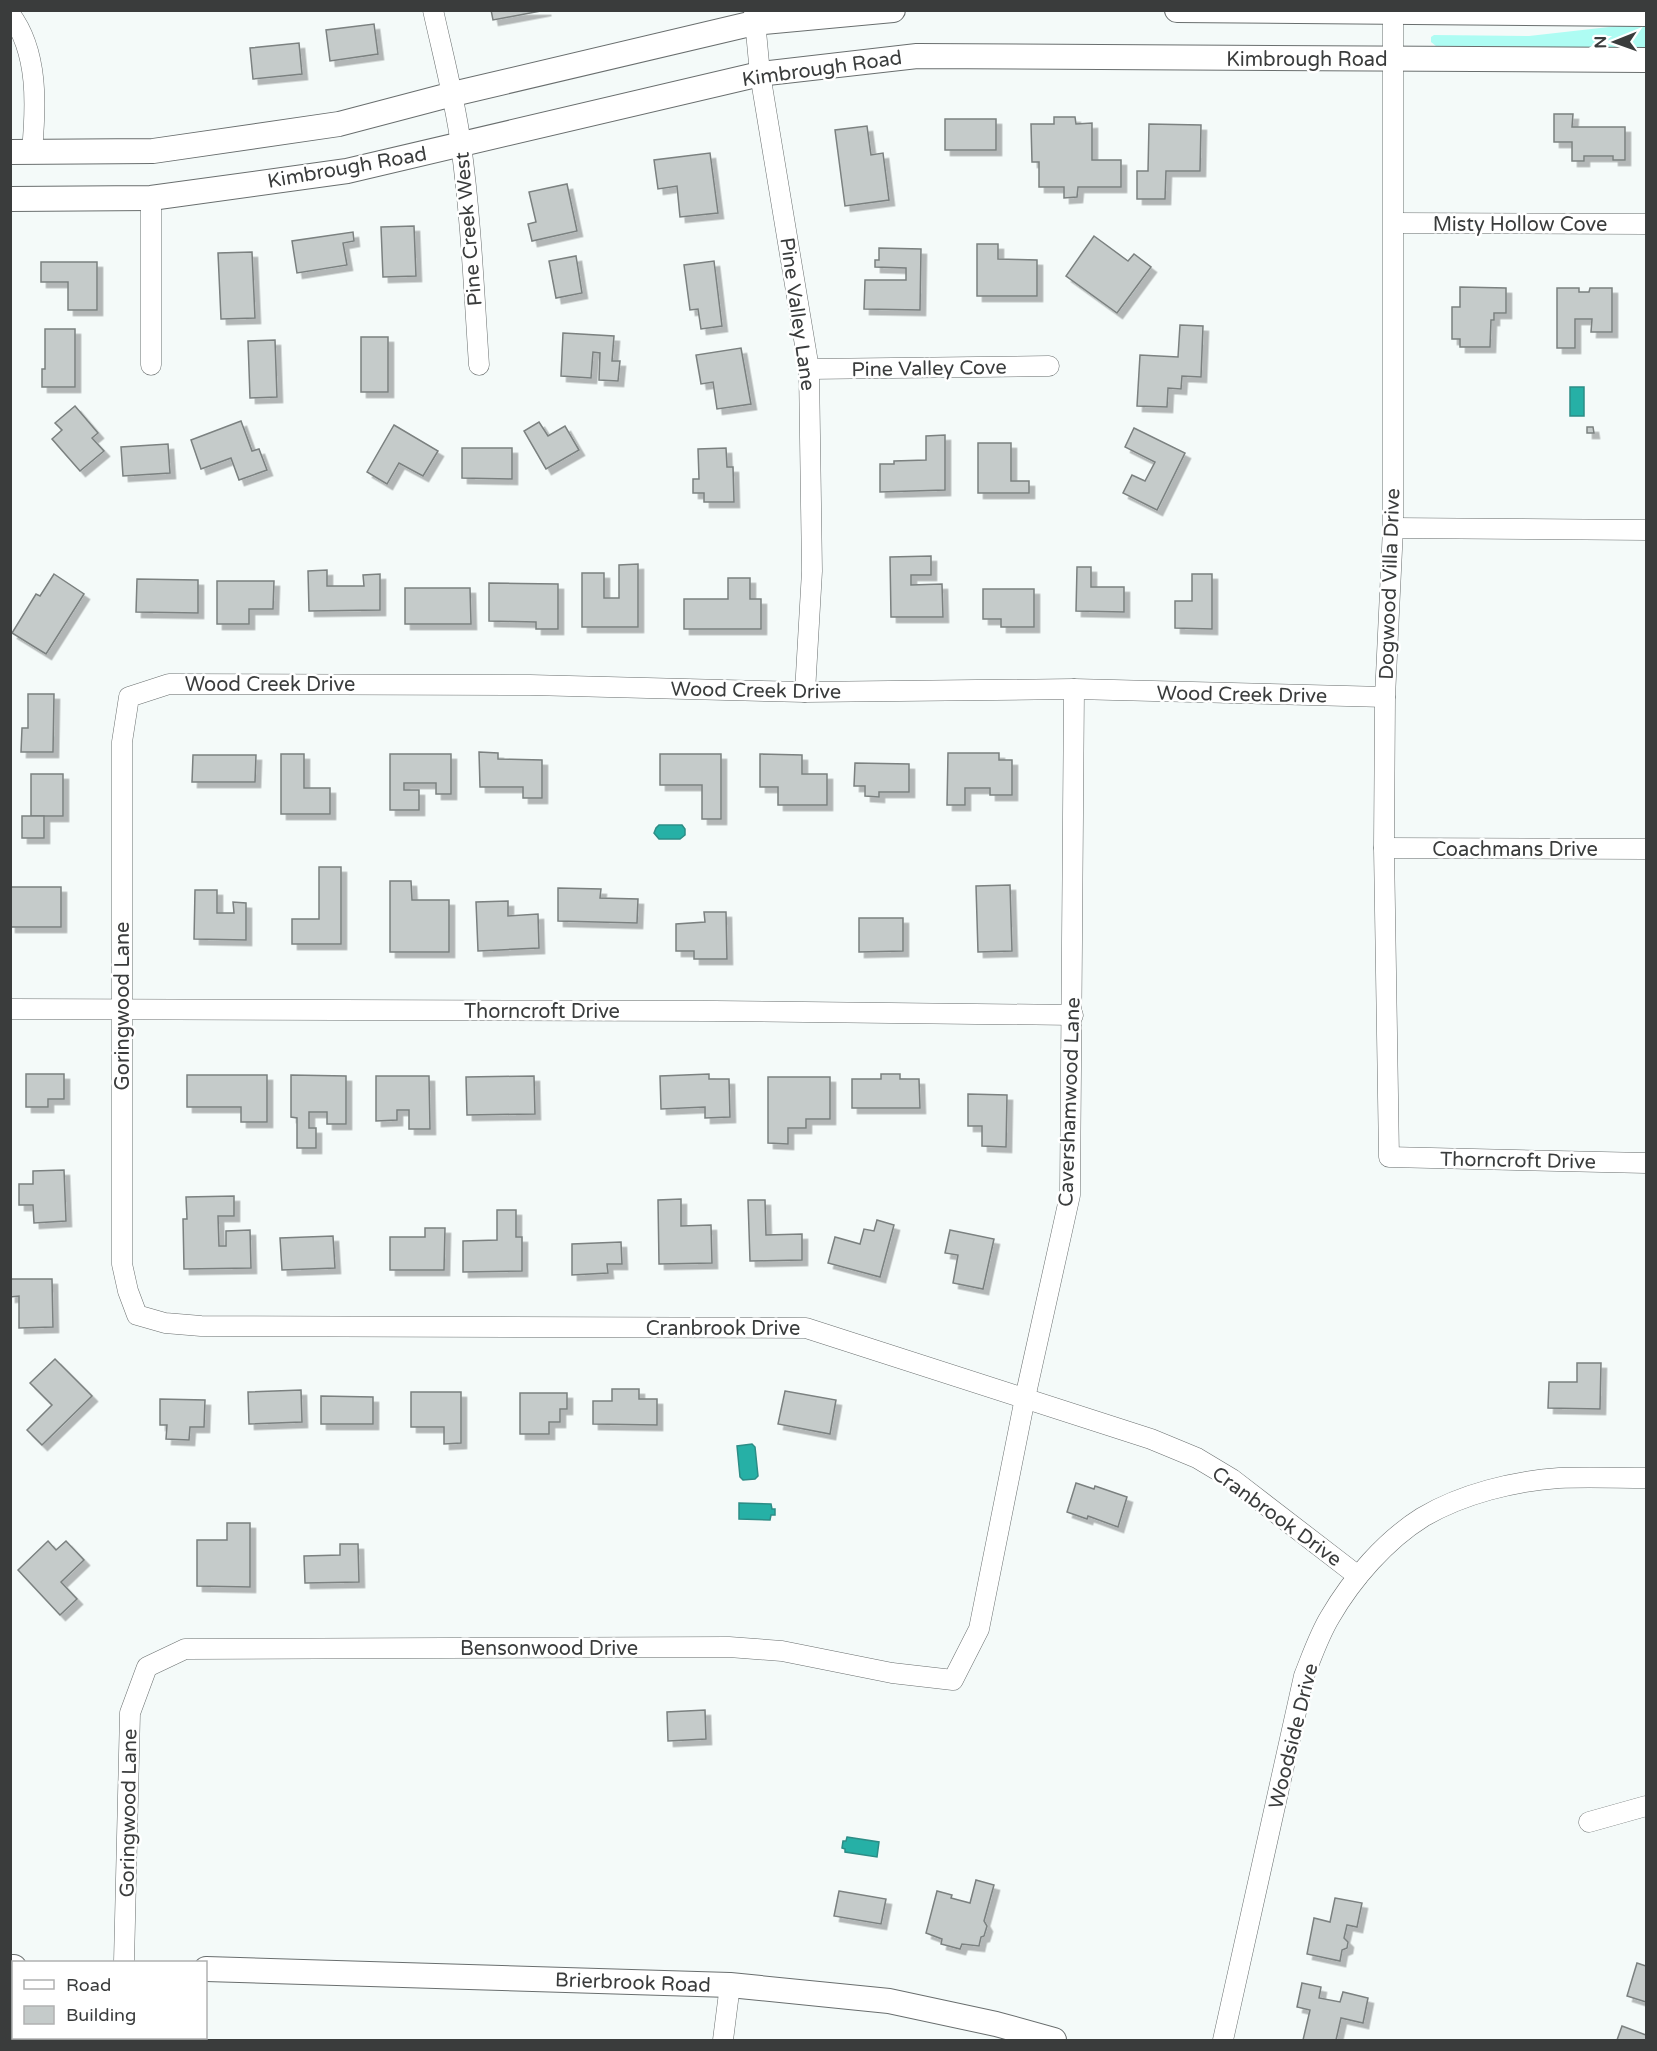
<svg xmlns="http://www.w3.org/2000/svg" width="1657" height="2051" viewBox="0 0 1657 2051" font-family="'Varela Round',sans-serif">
<defs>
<filter id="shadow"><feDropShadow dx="5.5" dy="5.5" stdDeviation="0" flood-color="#0004"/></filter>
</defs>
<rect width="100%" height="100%" fill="#f4faf9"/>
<path fill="#aefcf3" d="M1618,26H1646V48L1436,46L1431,42V37L1434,35L1529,36Z"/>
<g fill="#26b0a6" stroke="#2c8d86" stroke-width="1.5">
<rect x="1570" y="387" width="14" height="29"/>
<path d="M659,825H682L685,829V835L680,839H659L654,833L656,828Z"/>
<path d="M752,1444L755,1447L758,1476L755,1479L743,1480L740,1477L737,1446Z"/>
<path d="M739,1503L771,1504L772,1509H775V1515H771L770,1520L739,1519Z"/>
<path d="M847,1837L879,1842L877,1857L845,1852V1849L842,1848L843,1841H846Z"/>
</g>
<g fill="#c5cbca" stroke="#7b8180" stroke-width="1.5" filter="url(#shadow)">
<path d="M491,10H546L493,20Z"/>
<path d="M374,24L378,54L330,61L326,30Z"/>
<path d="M299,43L302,74L253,79L250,48Z"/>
<path d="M1554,114H1573L1572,127H1625V160H1613V156H1584V161H1572V142H1554Z"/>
<path d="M1054,117H1075L1076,124L1092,123V160H1121V187H1078L1077,197L1064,198V187H1039V162H1032L1031,124H1054Z"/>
<rect x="945" y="119" width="51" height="31"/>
<path d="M1149,124L1201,125L1200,171H1166L1165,199H1137V171H1148Z"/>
<path d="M867,126L871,155L883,153L889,200L845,206L835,130Z"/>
<path d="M710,153L718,213L680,217L677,186L658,189L654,160Z"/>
<path d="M567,184L577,231L532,241L528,224L536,222L529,192Z"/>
<path d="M414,226L416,276L383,277L381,227Z"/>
<path d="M353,232L354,241L343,243L347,265L297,273L292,241Z"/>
<path d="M1094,236L1128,261L1134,254L1151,267L1117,313L1066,276Z"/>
<path d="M977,244H998V259L1037,260V296H977Z"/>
<path d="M879,248L921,249L920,310L864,309L865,280H906V268L875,267V260H879Z"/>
<path d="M252,252L255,318L221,319L218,253Z"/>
<path d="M576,256L582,293L556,298L549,261Z"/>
<path d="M714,261L722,326L701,329L698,309L690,310L684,265Z"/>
<path d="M41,262H97V310H68V282H41Z"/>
<path d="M1460,287L1506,288V313H1494V320H1491L1490,347H1460V339H1452V307H1460Z"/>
<path d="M1557,288H1579V292H1589L1590,288H1612V332H1591L1592,319H1575V348H1557Z"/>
<path d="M1180,325L1203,326L1201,377L1182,376L1181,389L1168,388L1167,407L1137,406L1140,355L1178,357Z"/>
<path d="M45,329H75V387H42V369H45Z"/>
<path d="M563,333L614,336L612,361H620L618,381L599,380L600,353L593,352L591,378L561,376Z"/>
<rect x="361" y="337" width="27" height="55"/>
<path d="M275,340L277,397L250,398L248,341Z"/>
<path d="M741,348L751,404L717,409L713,382L701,384L696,355Z"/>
<path d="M75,406L98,433L92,438L104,451L80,471L52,439L62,430L55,423Z"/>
<path d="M241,421L252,451L259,449L267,470L239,480L231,458L201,469L191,440Z"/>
<path d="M539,422L548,436L565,426L579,450L546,469L524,431Z"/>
<path d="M394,425L438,451L423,476L399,463L387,484L367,472Z"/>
<path d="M1587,427H1593L1594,433H1587Z"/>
<path d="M1134,428L1185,453L1157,510L1123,493L1132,475L1145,481L1155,462L1125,447Z"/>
<path d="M945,435V490L880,492V464H894V461L926,460V436Z"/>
<path d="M978,443H1011V481H1029V493H978Z"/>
<path d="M168,444L170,473L123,476L121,447Z"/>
<path d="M462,448H512V479L462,478Z"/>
<path d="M726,448L727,467H733L734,502H704V493H693V479H699L698,449Z"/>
<path d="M931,556V575H911V585L942,584L943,617H891L890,557Z"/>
<path d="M638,564V627H582V573H604V598H619V565Z"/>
<path d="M1077,567H1091V587H1124V612L1076,611Z"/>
<path d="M327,570V586H364L363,575L380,574V610L309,611L308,571Z"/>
<path d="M54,574L84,594L46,654L12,633L36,594L40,596Z"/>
<path d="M1192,574H1212V629L1175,628V601H1192Z"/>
<path d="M728,578H750V599H761V629H684V599H728Z"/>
<path d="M137,579L198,580V613L136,612Z"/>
<path d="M217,581H274L273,609H249V624H217Z"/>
<path d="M489,583L558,584V629H536V622L489,621Z"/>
<path d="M405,588H470L471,624H405Z"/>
<path d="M983,589H1034V627H1001V619H983Z"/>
<path d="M28,694H54L53,752H21L22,728H28Z"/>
<path d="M479,752L498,753V759L542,760V798H523V787H480Z"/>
<path d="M948,753H999V760H1012V795H990V788H965V805H947Z"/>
<path d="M281,754H304V788H330V814H281Z"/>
<path d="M390,754H451V794H436V783H404V790H419V810H390Z"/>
<path d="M660,754H721V819H702V785H660Z"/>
<path d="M760,754L802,755V774H827V805H778V787H760Z"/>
<path d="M193,755H256L255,782H192Z"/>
<path d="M855,763L909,764V792H879V797L865,796V786H854Z"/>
<rect x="31" y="774" width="32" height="42"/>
<rect x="22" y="816" width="22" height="22"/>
<path d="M319,867H341V944H292V919H319Z"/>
<path d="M390,881H411L412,900H449V952H390Z"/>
<path d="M1010,885L1012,951L978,952L976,886Z"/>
<rect x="10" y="887" width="51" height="40"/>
<path d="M558,888L601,889L600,898L638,899L637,923L558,921Z"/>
<path d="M195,890H217V913H234L233,902L246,903V940L194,939Z"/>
<path d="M508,901V916L538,914L539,948L478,951L476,902Z"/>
<path d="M704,912H726L727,959H694V951H676V924L705,922Z"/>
<path d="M859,918H903V951L859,952Z"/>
<path d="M26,1074H64V1099H48V1107H26Z"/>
<path d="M709,1074V1079H729L730,1117L705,1118V1107L661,1109L660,1076Z"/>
<path d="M881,1074H900V1079H919L920,1108H852V1079H881Z"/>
<path d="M187,1075H267V1122H241V1107H187Z"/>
<path d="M291,1075L346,1076V1124H327V1112H309V1128H316V1148H297V1118L291,1117Z"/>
<path d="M376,1076H429L430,1129H409V1110H397V1120L376,1121Z"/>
<path d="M534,1076L535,1114L467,1115L466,1077Z"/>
<path d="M768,1077H830V1119H806V1128H788V1144L768,1143Z"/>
<path d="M968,1094L1007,1095L1006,1147L982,1146V1126H968Z"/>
<path d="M64,1170L66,1221L34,1223L33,1205H19V1184H33V1171Z"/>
<path d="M234,1196V1216H218L219,1246H226V1231L250,1230L251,1268L184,1269L183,1219H187L186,1197Z"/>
<path d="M681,1199V1226L711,1225L712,1263L659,1264L658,1200Z"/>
<path d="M748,1200H765L766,1235L802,1234V1260L750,1261Z"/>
<path d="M497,1210H516V1237H522V1271L463,1272V1241L497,1240Z"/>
<path d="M877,1220L894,1225L880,1277L828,1263L835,1237L860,1244L864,1229L874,1231Z"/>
<path d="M425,1228H445L444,1270H390V1237H425Z"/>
<path d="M950,1230L994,1239L983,1289L953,1283L958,1255L945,1253Z"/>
<path d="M333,1236L335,1268L282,1270L280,1238Z"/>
<path d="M621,1242L622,1264H607L608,1273L572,1275V1244Z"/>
<path d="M10,1279H52L53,1327L19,1328V1296L10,1297Z"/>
<path d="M55,1359L92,1396L42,1445L27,1430L52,1405L30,1383Z"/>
<path d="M1577,1363H1601L1600,1409L1548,1408L1549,1382H1577Z"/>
<path d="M612,1389H639V1399H657V1425L593,1424V1401H612Z"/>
<path d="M301,1390L302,1422L249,1424L248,1392Z"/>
<path d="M785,1391L836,1400L830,1434L778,1424Z"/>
<path d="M411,1392H461V1443L444,1444V1427H411Z"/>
<path d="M520,1393H567V1409H560V1422H549V1434H520Z"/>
<path d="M321,1396L373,1397V1424H321Z"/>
<path d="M160,1399L205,1400L204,1427H190L189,1440L166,1439L167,1425H160Z"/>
<path d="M1076,1483L1094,1489L1095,1486L1127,1497L1118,1527L1088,1516L1087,1519L1067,1512Z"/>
<path d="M227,1523H250V1587L197,1586V1540H227Z"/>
<path d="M48,1541L56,1550L66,1541L84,1560L61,1582L77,1599L60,1615L18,1570Z"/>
<path d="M340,1544H358L359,1582L305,1583L304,1556L340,1555Z"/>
<path d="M705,1710L706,1739L668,1741L667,1712Z"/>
<path d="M976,1880L994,1885L984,1921L987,1926L984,1936L981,1937L979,1946L962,1944L960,1949L941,1944L942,1939L926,1933L937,1891L952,1895L951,1898L970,1903Z"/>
<path d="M839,1891L886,1899L881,1924L834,1916Z"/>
<path d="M1335,1898L1362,1903L1357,1927L1347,1925L1344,1938L1348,1942L1347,1948L1342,1950L1340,1961L1307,1954L1314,1918L1330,1922Z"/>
<path d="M1637,1963L1646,1966V2002L1627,1996Z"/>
<path d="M1302,1983L1321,1987L1319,1998L1340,2002L1343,1992L1368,1998L1363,2023L1341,2018L1336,2040H1303L1310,2010L1297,2007Z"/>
<path d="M1622,2026L1646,2035V2040H1617Z"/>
</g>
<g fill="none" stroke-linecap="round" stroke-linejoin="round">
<defs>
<g id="minor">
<path d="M433,10C443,55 455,100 461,145C471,218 474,292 479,365"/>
<path d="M754,10L760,74L809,369L812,571L805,692"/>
<path d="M1393,12V528L1385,697L1384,848L1389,1157L1646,1163"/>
<path d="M10,14C39,52 36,107 32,151"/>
<path d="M1394,223L1646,224"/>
<path d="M151,365V198"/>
<path d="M809,369L1049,366"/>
<path d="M1393,528L1646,530"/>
<path d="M1384,848L1646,849"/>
<path d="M10,1009L714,1011L1073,1015"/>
<path d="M1358,1576L1232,1479L1197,1458L1151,1439L806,1328L201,1326L165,1323L137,1315L128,1291L122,1264V742L129,697L169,684L530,685L805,692L1074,689L1385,697"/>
<path d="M1589,1822L1646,1806"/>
<path d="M124,1962L130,1713L147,1667L185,1649L729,1647L782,1651L892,1673L953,1680L979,1629L1025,1398L1070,1195L1074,689"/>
<path d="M723,2040L730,1985"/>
<path d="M1223,2040L1304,1676C1312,1656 1319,1635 1330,1617C1352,1579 1386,1540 1423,1517C1462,1494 1514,1481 1559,1478C1588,1477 1618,1478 1646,1478"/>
</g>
<g id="tertiary">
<path d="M1177,10L1646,14"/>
<path d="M10,152L153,151L339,124L453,94L754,23L893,10"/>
<path d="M10,199L151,198L347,171L760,74L917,56L1646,60"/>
<path d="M10,1967H14"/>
<path d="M206,1969L730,1985L889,2001L996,2024L1054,2040"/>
</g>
</defs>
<use href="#minor" stroke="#696e6e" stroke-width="21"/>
<use href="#tertiary" stroke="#696e6e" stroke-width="26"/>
<use href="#minor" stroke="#fff" stroke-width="20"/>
<use href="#tertiary" stroke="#fff" stroke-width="24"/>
</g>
<g text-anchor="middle" stroke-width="5" stroke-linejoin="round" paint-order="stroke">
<g font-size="20" fill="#3a3c3c" stroke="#fff">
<text x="1307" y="66">Kimbrough Road</text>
<text transform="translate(822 68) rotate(-8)" y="7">Kimbrough Road</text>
<text transform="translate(347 167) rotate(-10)" y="7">Kimbrough Road</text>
<text x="1520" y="231">Misty Hollow Cove</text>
<text transform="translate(468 229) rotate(-95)" y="7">Pine Creek West</text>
<text transform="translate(798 314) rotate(82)" y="7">Pine Valley Lane</text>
<text transform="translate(929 368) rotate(-1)" y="7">Pine Valley Cove</text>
<text transform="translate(1389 584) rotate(-88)" y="7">Dogwood Villa Drive</text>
<text x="270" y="691">Wood Creek Drive</text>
<text transform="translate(756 690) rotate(1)" y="7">Wood Creek Drive</text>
<text transform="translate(1242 694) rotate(1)" y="7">Wood Creek Drive</text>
<text x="1515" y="856">Coachmans Drive</text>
<text transform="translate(122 1006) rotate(-90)" y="7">Goringwood Lane</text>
<text x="542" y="1018">Thorncroft Drive</text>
<text transform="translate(1069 1102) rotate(-88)" y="7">Cavershamwood Lane</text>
<text transform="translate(1518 1160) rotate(1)" y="7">Thorncroft Drive</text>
<text x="723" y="1335">Cranbrook Drive</text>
<text transform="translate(1277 1516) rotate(36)" y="7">Cranbrook Drive</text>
<text x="549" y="1655">Bensonwood Drive</text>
<text transform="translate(1293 1736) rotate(-76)" y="7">Woodside Drive</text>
<text transform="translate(128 1813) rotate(-89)" y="7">Goringwood Lane</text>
<text transform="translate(633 1982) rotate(2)" y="7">Brierbrook Road</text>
</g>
</g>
<rect width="1657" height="2051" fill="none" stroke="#3a3c3c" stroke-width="24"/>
<rect x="12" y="1961" width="195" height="78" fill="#ffffff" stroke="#b0b1b1" stroke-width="1.5"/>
<rect x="24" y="1980" width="30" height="9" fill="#ffffff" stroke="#b0b1b1" stroke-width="1.5"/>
<text x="66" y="1991" font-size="18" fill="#3a3c3c">Road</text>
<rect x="24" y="2006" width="30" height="18" fill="#c5cbca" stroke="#b0b1b1" stroke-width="1.5"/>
<text x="66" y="2021" font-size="18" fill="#3a3c3c">Building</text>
<g transform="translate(1615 42) rotate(269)" stroke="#ffffff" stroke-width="4.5" paint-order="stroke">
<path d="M0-4.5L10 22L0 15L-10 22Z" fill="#3a3c3c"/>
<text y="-9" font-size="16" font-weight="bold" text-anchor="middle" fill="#3a3c3c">N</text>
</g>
</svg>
